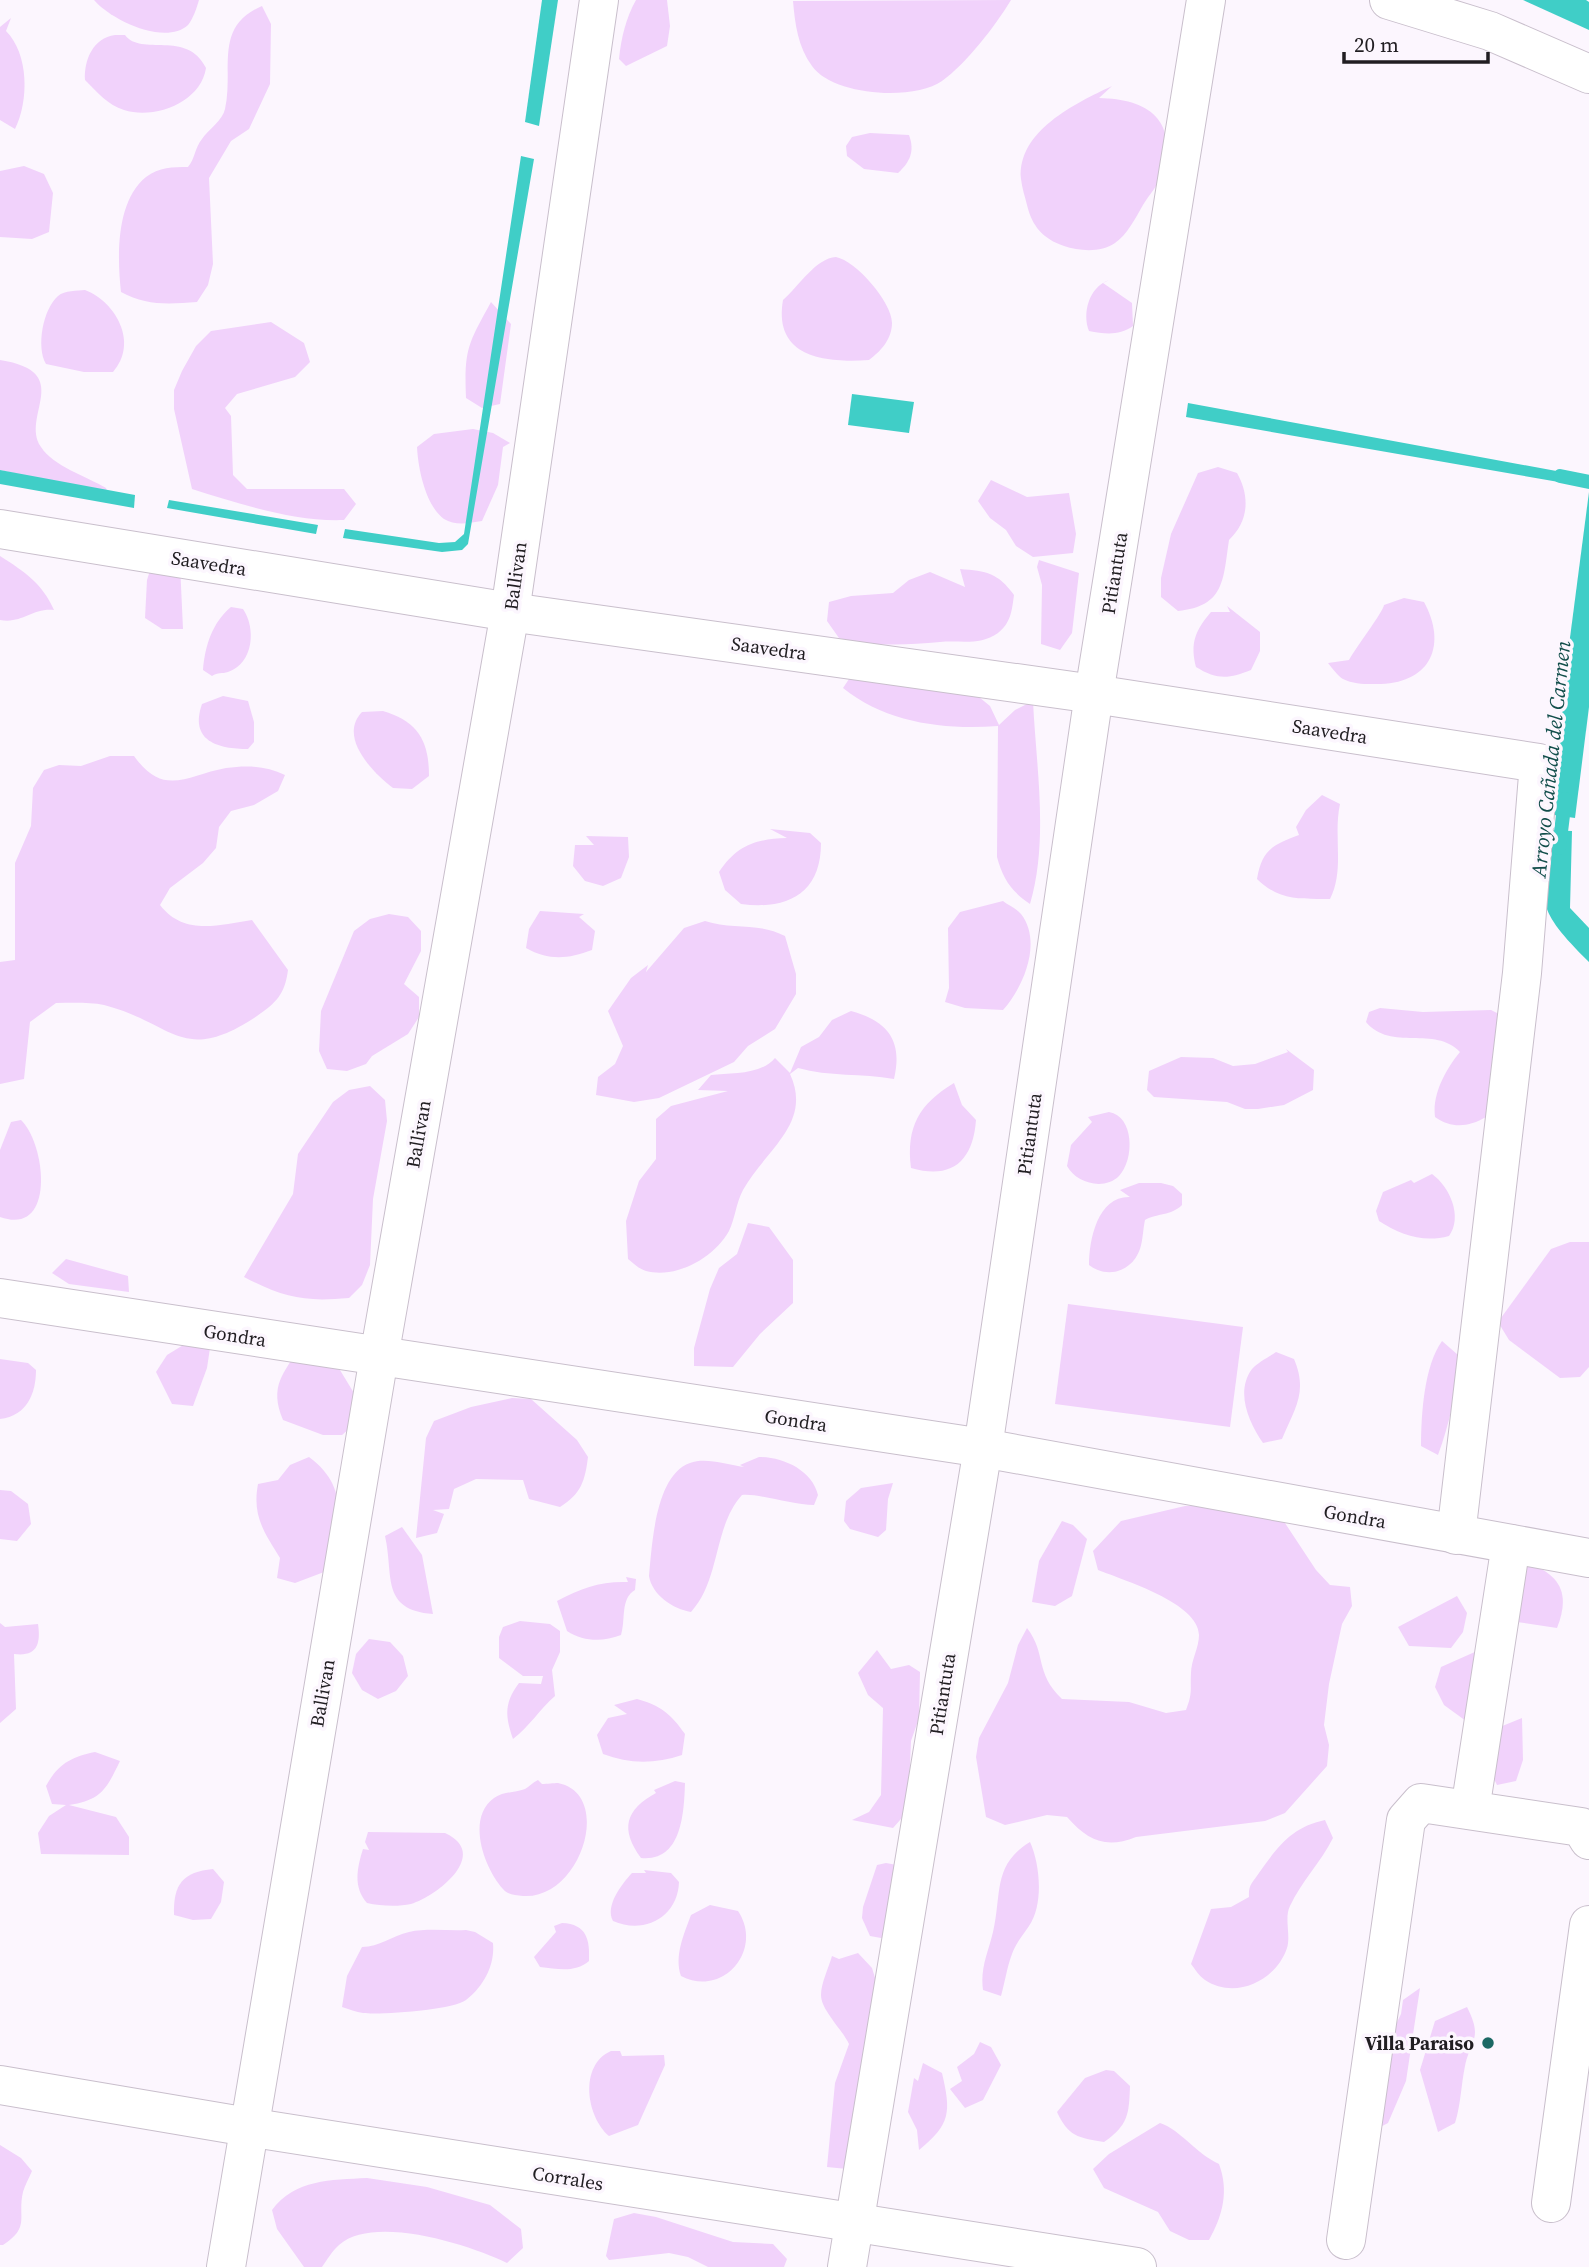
<svg xmlns="http://www.w3.org/2000/svg" width="1589" height="2267" viewBox="0 0 1589 2267" font-family="'Source Serif 4',serif">
<rect width="100%" height="100%" fill="#fcf6fe"/>
<g fill="#f1d2fb">
<path d="M94,0H199C197,7 193,19 188,25C165,46 111,20 94,0Z"/>
<path d="M636,0H667L670,26L667,46L626,66L619,59C621,38 626,18 636,0Z"/>
<path d="M1011,0C996,25 966,64 942,81C914,101 833,96 812,66C798,47 795,24 793,1Z"/>
<path d="M262,6L271,24L270,84L249,129L231,141L209,178L213,264L208,285L197,302C169,304 146,306 121,292C117,257 116,201 146,177C159,167 173,167 188,167C195,159 195,147 202,139C208,130 223,120 225,109C234,69 213,27 262,6Z"/>
<path d="M11,18L6,31C29,54 29,101 15,129L0,120V27Z"/>
<path d="M115,35H125C141,57 187,29 206,68C201,102 155,120 124,110C108,105 97,92 85,80C84,60 93,38 115,35Z"/>
<path d="M1112,86L1099,98C1148,99 1178,119 1163,173C1159,184 1149,195 1143,205C1136,217 1127,235 1115,243C1101,253 1079,251 1064,246C1043,239 1032,226 1027,205C1025,197 1022,188 1021,179C1017,131 1076,103 1112,86Z"/>
<path d="M870,133L909,135C915,151 910,162 898,173L864,169L847,156L846,146L852,137Z"/>
<path d="M24,166L44,174L53,193L49,232L32,239L0,237V171Z"/>
<path d="M836,257C856,261 892,302 892,323C892,339 881,351 869,360C826,363 773,358 783,300C799,286 816,258 836,257Z"/>
<path d="M1109,280L1103,283L1132,303L1133,326C1119,336 1105,334 1089,331C1082,313 1089,287 1109,280Z"/>
<path d="M85,290C116,302 139,343 113,372H84L46,364C36,347 43,309 58,296C65,290 77,291 85,290Z"/>
<path d="M491,302L511,324L500,404L482,408L466,398C464,349 468,344 491,302Z"/>
<path d="M271,322L304,343L310,362L295,377L237,394L225,408L231,416L233,475L247,489H344L356,504L344,520C294,522 240,504 192,489L174,409V390L182,371L196,346L211,331Z"/>
<path d="M0,360C76,372 20,416 41,447C53,466 86,476 106,488L108,494L0,470Z"/>
<path d="M473,429L493,433L510,443L503,447L498,485L482,521C470,523 455,526 444,519C425,505 418,467 417,447L434,434Z"/>
<path d="M1218,467L1237,473C1250,496 1249,521 1229,540C1223,580 1225,606 1178,611L1161,597V578L1171,534L1198,473Z"/>
<path d="M991,480L1027,497L1069,493L1076,534L1073,553L1033,557L1016,546L1006,530L990,518L978,501Z"/>
<path d="M0,556C25,572 42,583 54,610C31,608 23,624 0,620Z"/>
<path d="M154,558L180,564L183,629H162L145,618L147,580Z"/>
<path d="M1039,560L1079,573L1072,633L1060,650L1041,644L1042,585L1037,567Z"/>
<path d="M960,569C987,571 998,573 1014,595C1012,610 1011,623 998,633C980,646 961,640 940,642C906,645 873,647 839,638L827,621L829,602L851,596L893,593L909,580L930,572L965,587Z"/>
<path d="M1404,598L1424,602C1447,644 1432,682 1381,684C1369,684 1355,685 1343,679C1338,676 1332,668 1328,663L1349,660C1355,649 1383,612 1384,605Z"/>
<path d="M1227,606L1260,632V651L1251,670C1229,679 1217,680 1196,667C1190,643 1195,631 1211,612H1230Z"/>
<path d="M231,607L243,609C256,628 254,663 228,672C222,674 218,672 212,676L203,670C205,646 212,623 231,607Z"/>
<path d="M855,670L974,693L990,706L999,725L1015,710L1033,701C1036,766 1049,840 1030,904C1011,891 1003,879 997,857L998,726C944,730 886,723 843,688Z"/>
<path d="M223,696L248,701L254,722V742L248,749C218,749 189,741 202,704Z"/>
<path d="M383,711C417,721 429,740 429,776L412,789L393,788C372,772 338,737 362,712Z"/>
<path d="M110,756H134C164,798 187,775 226,768C248,765 266,766 285,775L278,791L254,805L231,811L219,827L216,848L203,863L170,888L160,905C184,936 218,925 252,920L288,970C285,994 276,1003 257,1016C182,1066 174,1023 104,1005C89,1002 71,1003 56,1003L30,1022L24,1079L0,1084V962L15,960V863L31,826L33,788L44,770L59,765L81,766Z"/>
<path d="M1322,795L1340,804C1333,836 1345,870 1330,899C1301,899 1279,901 1257,879C1262,850 1272,845 1299,835L1296,827L1306,810Z"/>
<path d="M770,829L810,833L821,843C821,894 787,910 741,904L725,890L719,872C737,845 756,839 787,838Z"/>
<path d="M586,836L628,837L629,857L621,878L603,886L585,881L573,866L575,845H594Z"/>
<path d="M1003,901C1008,905 1017,909 1021,914C1043,942 1023,988 1003,1010L965,1008L945,1002L949,988L948,928L960,912Z"/>
<path d="M540,911L584,914L579,917L595,931L592,950C568,959 549,961 526,948L529,929Z"/>
<path d="M389,914L408,917L421,931V951L404,984L419,997V1017L408,1034L372,1056L366,1064L347,1071L327,1069L319,1051L321,1011L354,931L370,919Z"/>
<path d="M705,921C732,930 759,922 785,936L796,974V994L775,1029L748,1046L734,1062L659,1098L634,1102L596,1095L598,1077L615,1064L623,1046L608,1011L631,978L648,965L646,972L684,928Z"/>
<path d="M1380,1008L1423,1012L1491,1010L1501,1015L1486,1117C1469,1127 1452,1129 1435,1117C1432,1094 1446,1069 1460,1052C1435,1025 1391,1052 1366,1022L1369,1012Z"/>
<path d="M851,1011C888,1021 903,1041 894,1079C862,1073 829,1077 798,1068L790,1074C813,1124 765,1150 743,1190C736,1203 735,1219 729,1231C714,1258 676,1279 646,1271C639,1269 633,1263 628,1259L626,1221L639,1181L656,1159V1119L671,1106L728,1091L698,1090L711,1075C731,1073 761,1075 775,1058L790,1073L801,1047L819,1037L832,1020Z"/>
<path d="M1286,1049L1314,1070L1313,1090L1284,1105L1258,1109H1245L1227,1102L1154,1097L1147,1090L1149,1071L1181,1057L1213,1058L1233,1066L1255,1064L1288,1052Z"/>
<path d="M954,1083L962,1105L976,1120C973,1161 952,1180 911,1168C906,1127 919,1104 954,1083Z"/>
<path d="M370,1086L385,1100L387,1121L373,1199L370,1265L362,1285L349,1298C304,1302 284,1298 244,1277L293,1194L298,1154L333,1102L349,1090Z"/>
<path d="M1109,1112C1134,1116 1135,1159 1119,1176C1104,1191 1076,1183 1067,1166L1071,1145L1092,1122L1088,1117Z"/>
<path d="M21,1120C46,1144 56,1237 0,1217V1150L11,1122Z"/>
<path d="M1432,1174C1450,1187 1463,1217 1449,1236C1423,1243 1401,1235 1379,1221L1376,1211L1383,1192L1411,1180L1414,1183Z"/>
<path d="M1139,1183H1161L1173,1186L1182,1194V1205C1171,1216 1157,1213 1145,1220C1143,1229 1143,1240 1140,1249C1132,1272 1107,1279 1089,1265C1089,1239 1098,1196 1130,1197L1120,1190Z"/>
<path d="M748,1223L769,1227L793,1260V1303L760,1334L733,1367L694,1366V1348L710,1289L719,1268L737,1254Z"/>
<path d="M1570,1242H1589V1367L1580,1377L1560,1378L1509,1340L1498,1322L1551,1249Z"/>
<path d="M66,1259L128,1276L129,1292L69,1284L52,1273Z"/>
<path d="M1068,1304L1243,1327L1230,1427L1055,1404Z"/>
<path d="M1442,1341L1458,1355C1458,1388 1449,1425 1438,1455L1421,1446C1421,1415 1424,1366 1442,1341Z"/>
<path d="M185,1344L210,1348L207,1368L193,1406L172,1404L156,1372L167,1355Z"/>
<path d="M301,1346L329,1352L360,1403L357,1422L342,1435H323L283,1420C269,1386 283,1374 301,1346Z"/>
<path d="M1276,1352L1294,1359C1308,1392 1295,1408 1282,1439L1263,1443C1249,1423 1235,1392 1252,1369C1258,1362 1269,1357 1276,1352Z"/>
<path d="M0,1359L28,1363L36,1370C36,1393 27,1416 0,1419Z"/>
<path d="M512,1398L531,1399L577,1440L588,1457C585,1481 581,1494 560,1507L529,1499L523,1480L476,1479L454,1489L449,1509L433,1510L444,1514L437,1533L416,1538L426,1438L434,1421L471,1407Z"/>
<path d="M309,1457C351,1488 338,1524 332,1569L295,1583L277,1578L280,1558C264,1532 252,1516 258,1484L278,1480L290,1465Z"/>
<path d="M759,1457C783,1457 812,1470 818,1495L814,1505C792,1505 757,1493 742,1495C713,1527 721,1579 691,1612C673,1609 652,1595 649,1576C652,1546 655,1475 690,1463C706,1457 727,1465 744,1467L740,1465Z"/>
<path d="M893,1483L888,1499L886,1530L878,1537L850,1529L844,1521L846,1501L861,1488Z"/>
<path d="M0,1490L11,1491L28,1504L31,1524L17,1541L0,1539Z"/>
<path d="M1185,1506H1226L1283,1520L1316,1570L1330,1585L1350,1587L1352,1606L1342,1624L1329,1684L1324,1725L1329,1745L1327,1766L1285,1813L1265,1821L1136,1837C1106,1849 1088,1841 1067,1817L1047,1815L1005,1825L986,1817L976,1757L979,1738L1008,1683L1018,1645L1027,1628C1047,1654 1034,1672 1062,1699L1129,1702L1166,1713L1186,1710C1193,1692 1190,1690 1191,1673C1191,1660 1199,1648 1199,1635C1199,1603 1123,1580 1098,1570L1093,1551L1121,1521Z"/>
<path d="M1062,1521L1073,1525L1087,1539L1072,1596L1055,1606L1032,1602L1039,1561Z"/>
<path d="M402,1527L422,1555L433,1614C380,1610 394,1575 385,1536Z"/>
<path d="M1527,1563C1562,1575 1570,1595 1557,1628L1517,1622Z"/>
<path d="M626,1577L636,1579L635,1590C620,1599 626,1619 621,1635C603,1642 584,1642 567,1631L557,1601C581,1588 601,1581 628,1582Z"/>
<path d="M1457,1596L1467,1613L1463,1632L1451,1648L1409,1646L1398,1627Z"/>
<path d="M520,1621L550,1624L560,1631V1652L552,1670L555,1696C539,1710 530,1726 513,1739C505,1716 504,1703 519,1683L541,1684L543,1676H523L499,1658V1637L503,1627Z"/>
<path d="M0,1623L5,1627L38,1624C41,1644 37,1657 14,1654L16,1709L0,1723Z"/>
<path d="M369,1639L390,1642L403,1656L408,1676L396,1691L378,1699L362,1690L352,1673L356,1654Z"/>
<path d="M877,1650L891,1669L909,1665L920,1672L919,1718L911,1741L908,1811L893,1828L852,1820L869,1812L881,1795L883,1708L868,1695L858,1673Z"/>
<path d="M1477,1651L1466,1721L1444,1705L1435,1687L1441,1667Z"/>
<path d="M637,1699C660,1705 671,1714 685,1734L682,1755C655,1764 629,1764 603,1754L597,1735L608,1718L627,1714L614,1705Z"/>
<path d="M1522,1718L1523,1760L1516,1781L1497,1785L1488,1767L1495,1729Z"/>
<path d="M95,1752L120,1761C106,1790 101,1800 69,1805L116,1817L129,1837V1855L41,1854L38,1833L49,1816L66,1805L52,1804L46,1786C58,1764 71,1757 95,1752Z"/>
<path d="M538,1780L542,1784C547,1784 554,1783 558,1783C614,1794 581,1900 523,1896C515,1895 508,1895 503,1889C484,1868 466,1818 494,1798C504,1791 515,1793 525,1789C529,1787 533,1782 538,1780Z"/>
<path d="M675,1781L685,1783C684,1813 682,1862 641,1858C620,1829 625,1810 656,1793L654,1790Z"/>
<path d="M1325,1820L1333,1838C1321,1862 1301,1882 1290,1906C1284,1918 1291,1935 1287,1948C1276,1981 1235,2000 1205,1980C1199,1976 1195,1969 1191,1964L1211,1909L1231,1907L1249,1897C1248,1885 1253,1882 1259,1873C1278,1846 1292,1827 1325,1820Z"/>
<path d="M368,1832L445,1833C491,1854 437,1896 411,1904C398,1907 380,1906 367,1903C353,1887 357,1868 363,1849L369,1850L365,1842Z"/>
<path d="M1030,1842C1040,1864 1044,1904 1029,1926C1023,1935 1016,1943 1012,1954C1007,1967 1005,1982 1001,1996L983,1990C980,1968 988,1953 993,1932C1002,1895 992,1865 1030,1842Z"/>
<path d="M886,1863L897,1865L893,1934L881,1938L870,1936L862,1918L863,1907L877,1865Z"/>
<path d="M213,1869L224,1882L221,1902L211,1919L193,1920L174,1915C173,1884 183,1872 213,1869Z"/>
<path d="M644,1870L671,1873L679,1882C678,1917 644,1935 613,1921C605,1906 621,1885 632,1873H646Z"/>
<path d="M710,1905L738,1911C764,1950 723,1998 681,1976C674,1956 684,1934 691,1915Z"/>
<path d="M562,1923C587,1924 590,1940 589,1961C575,1973 558,1969 540,1967L534,1957L556,1932L554,1926Z"/>
<path d="M466,1930L475,1932L493,1943C495,1965 484,1986 466,2000C453,2010 381,2015 363,2013C356,2012 349,2009 342,2007L347,1976L362,1947C379,1947 392,1936 409,1932C427,1928 448,1931 466,1930Z"/>
<path d="M858,1953L872,1968L884,2007L847,2169L827,2167L835,2083L849,2044C842,2029 821,2010 821,1995C821,1983 829,1967 832,1956L839,1959Z"/>
<path d="M1420,1988L1406,2081L1388,2123L1367,2134L1382,2053L1401,2014L1403,2000Z"/>
<path d="M1467,2007C1483,2039 1471,2038 1465,2066C1461,2085 1461,2104 1455,2123L1438,2132L1420,2070L1435,2021Z"/>
<path d="M980,2042L991,2047L1001,2065L983,2100L965,2108L950,2089L962,2081L957,2067L974,2054Z"/>
<path d="M611,2051H620L622,2056L664,2055L665,2065L638,2125L609,2136C586,2116 579,2065 611,2051Z"/>
<path d="M923,2063L942,2073C951,2112 951,2124 919,2150L917,2130L908,2112L914,2078L918,2081Z"/>
<path d="M1106,2070L1114,2071L1130,2086C1129,2115 1128,2125 1104,2142C1078,2138 1068,2136 1057,2112L1085,2078Z"/>
<path d="M1160,2123C1181,2130 1195,2153 1219,2164C1229,2191 1223,2215 1209,2240H1189L1170,2231L1158,2212L1104,2188L1093,2169L1109,2154Z"/>
<path d="M0,2145L21,2158L32,2171C29,2178 25,2185 23,2192C17,2217 31,2227 3,2245H0Z"/>
<path d="M367,2178L427,2187L490,2205L521,2229L523,2248L507,2263C470,2245 374,2214 339,2245C332,2251 327,2260 322,2267H304L277,2229L272,2210C295,2179 331,2180 367,2178Z"/>
<path d="M634,2213L656,2217L733,2242L773,2244L787,2259L784,2267H708L688,2257L669,2253L609,2260L606,2256L614,2219Z"/>
</g>
<g fill="#40cec7">
<path d="M542,0H558L539,126L525,122Z"/>
<path d="M1523,0H1586L1589,2V30Z"/>
<path d="M521,156L534,159L468,544L462,550L442,552L343,538L345,529L439,543L455,542L464,534Z"/>
<path d="M852,394L914,402L909,433L848,425Z"/>
<path d="M1188,403L1578,475L1576,485L1186,417Z"/>
<path d="M0,470L135,495L134,508L0,484Z"/>
<path d="M1589,492V707L1575,818L1547,814Z"/>
<path d="M169,500L318,525L316,534L167,508Z"/>
<path d="M1545,830L1572,831L1570,908L1589,928V962C1535,908 1541,904 1545,830Z"/>
</g>
<g fill="none" stroke-linecap="round" stroke-linejoin="round">
<g stroke="#40cec7" stroke-width="14">
<path d="M1560,476L1589,482"/>
<path d="M1559,848L1565,799"/>
</g>
<defs>
<g id="street">
<path d="M1389,0L1490,31L1589,74"/>
<path d="M0,529L510,612L1094,694L1539,763L1522,973L1456,1535"/>
<path d="M0,1298L983,1448L1589,1558"/>
<path d="M1470,1810L1511,1544"/>
<path d="M0,2085L248,2127L1137,2267"/>
<path d="M1551,2203L1589,1925"/>
<path d="M1346,2240L1406,1820L1421,1803L1581,1827L1589,1840"/>
<path d="M226,2267L379,1357L510,612L599,0"/>
<path d="M847,2267L983,1448L1094,694L1206,0"/>
</g>
</defs>
<use href="#street" stroke="#c9bfcc" stroke-width="40"/>
<use href="#street" stroke="#fff" stroke-width="38"/>
</g>
<circle fill="#1c6864" stroke="#fcf6fe" stroke-width="2.5" cx="1488" cy="2043" r="7"/>
<g text-anchor="middle" stroke-width="7" stroke-linejoin="round" paint-order="stroke">
<g font-size="19" fill="#211e22" stroke="#fcf6fe">
<text transform="translate(209 563) rotate(9)" y="7">Saavedra</text>
<text transform="translate(1114 573) rotate(-81)" y="7">Pitiantuta</text>
<text transform="translate(515 576) rotate(-82)" y="7">Ballivan</text>
<text transform="translate(769 648) rotate(8)" y="7">Saavedra</text>
<text transform="translate(1330 731) rotate(9)" y="7">Saavedra</text>
<text transform="translate(418 1134) rotate(-80)" y="7">Ballivan</text>
<text transform="translate(1029 1134) rotate(-82)" y="7">Pitiantuta</text>
<text transform="translate(235 1335) rotate(9)" y="7">Gondra</text>
<text transform="translate(796 1420) rotate(9)" y="7">Gondra</text>
<text transform="translate(1355 1516) rotate(10)" y="7">Gondra</text>
<text transform="translate(322 1693) rotate(-80)" y="7">Ballivan</text>
<text transform="translate(942 1694) rotate(-81)" y="7">Pitiantuta</text>
<text transform="translate(568 2178) rotate(9)" y="7">Corrales</text>
</g>
<g font-size="19" font-weight="bold" fill="#211e22" stroke="#fcf6fe" text-anchor="end">
<text x="1474" y="2050">Villa Paraiso</text>
</g>
<g font-size="21" font-style="italic" fill="#124e4b" stroke="#fcf6fe">
<text transform="translate(1551 759) rotate(-84)" y="7">Arroyo Cañada del Carmen</text>
</g>
</g>
<path d="M1344 52v10h144v-10" fill="none" stroke="#211e22" stroke-width="3.5"/>
<text x="1354" y="52" font-size="21" fill="#211e22" stroke="#fcf6fe" stroke-width="5" paint-order="stroke">20 m</text>
</svg>
